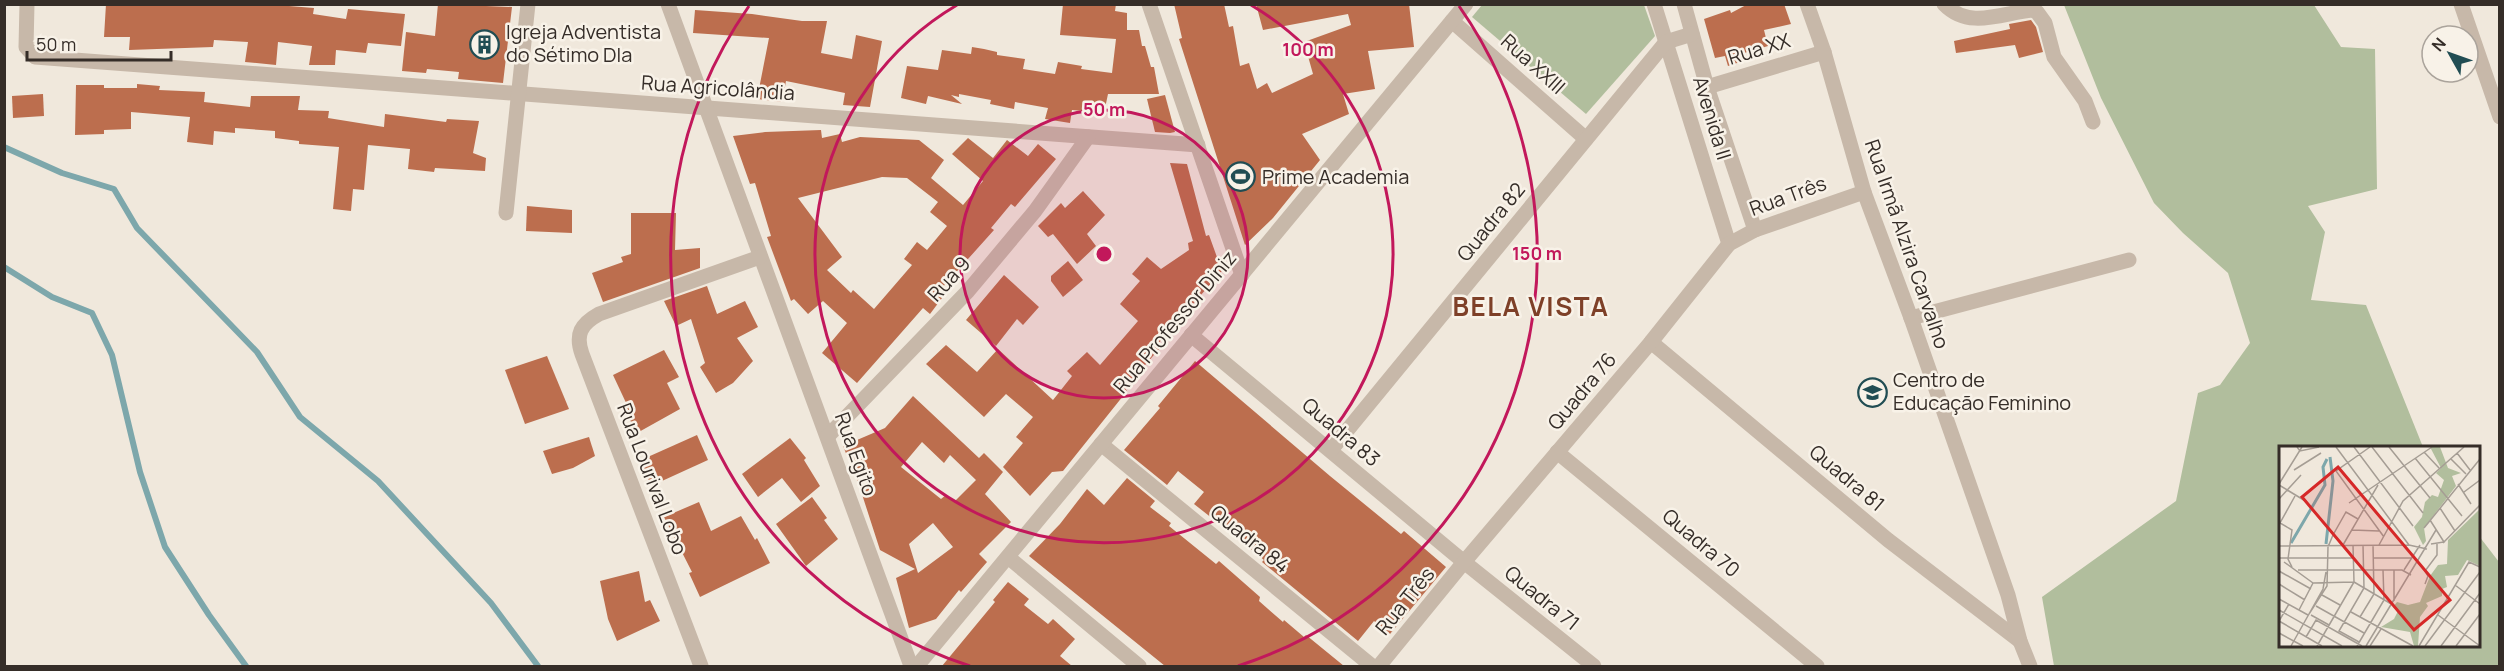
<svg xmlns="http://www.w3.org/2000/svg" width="2504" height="671" viewBox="0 0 2504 671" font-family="Manrope,sans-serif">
<rect width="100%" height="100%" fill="#f0e8dc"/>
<g fill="#b1be9d">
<path d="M1482,5H1644L1655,36L1586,114L1472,17Z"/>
<path d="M2064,5H2314L2341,47L2375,49L2377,189L2308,206L2325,232L2311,300L2366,305L2423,447L2280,448V646H2478L2479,536L2499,562V666H2054L2042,597L2176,501L2198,393L2220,385L2250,343L2228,273L2183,233L2154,203L2101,98Z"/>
</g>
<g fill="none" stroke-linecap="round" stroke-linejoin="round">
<g stroke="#7da7ab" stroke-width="6">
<path d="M4,147L62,173L114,189L137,228L257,352L300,417L378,481L491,603L538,666"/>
<path d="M4,267L52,297L92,313L112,355L140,472L165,547L209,615L246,666"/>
</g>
</g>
<g fill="#bc6e4e" fill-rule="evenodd">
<path d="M106,4H264L314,8L313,14L346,19L348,9L405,14L401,46L368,43L366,53L336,50L335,65H309L312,46L278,42L276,65L245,62L248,42L214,40L213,47L129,50L130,37H104Z"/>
<path d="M438,4L512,7L503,83L458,79L459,72L427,69L426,73L402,71L406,32L435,36Z"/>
<path d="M1063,4H1116L1115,11L1127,13V30H1139L1142,46H1145L1151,67H1154L1159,94H1108L1104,113L1072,110L1070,123L1045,119L1048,108L1015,102L1014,109L990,104L991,100L959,94V97L951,95L962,104L928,96L926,104L901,98L907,66L938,70L942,50L971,54L972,47L984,49L997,52V55L1025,59L1023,69L1055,74L1058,62L1082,66L1081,69L1112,73L1116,39L1060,35Z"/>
<path d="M1174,4H1224L1229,27L1233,26L1240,66L1249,63L1257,89L1267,83L1272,93L1313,74L1304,42L1351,25L1348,14L1263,30L1256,4H1409L1414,47L1368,51L1375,89L1343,94L1349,114L1302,134L1320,160L1273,218L1245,245L1179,39L1182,38Z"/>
<path d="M1748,4H1784L1791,24L1764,30L1768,46L1741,54L1743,61L1728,66L1725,56L1715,58L1704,19L1730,10L1731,13Z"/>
<path d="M695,10L752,14L802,21H827L821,53L852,59L856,35L882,41L870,107L843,105L845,93L786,81L782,102L757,99L769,38L693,33Z"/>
<path d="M2031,20L2036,27L2043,52L2019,58L2015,45L1956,53L1954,41L2010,29L2009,24Z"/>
<path d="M137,84L160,86L159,90L205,92L204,102L250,107L251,96H300L298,110L329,111L328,118L384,127L385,114L446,122L447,119L479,121L473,153L486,158L485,171L435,168L434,172L408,169L410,149L368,145L364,190L353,189L351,211L333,209L339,147L299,144V141L275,138V131L235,128V133L214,131L213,145L187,142L190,117L131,112V129L104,130V134L75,135L76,85H104V88H137Z"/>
<path d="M43,94L44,116L13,118L12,96Z"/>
<path d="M1165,95L1175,132L1170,133L1155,132L1147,99Z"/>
<path d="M821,130L822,138L840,134L842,142L860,137L919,140L944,160L931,178L963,205L983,181L952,154L968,138L993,158L1007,140L1028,156L1038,144L1056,159L1015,207L1011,204L991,228L994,230L942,288L938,295L942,298L930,314L923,308L857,383L822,353L847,323L823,301L808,314L794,299L791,301L767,237L771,236L755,183L750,184L733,136L765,132ZM882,177L907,178L938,202L930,212L947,226L927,250L917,242L904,259L912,265L874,309L853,290L851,293L827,270L842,257L798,198Z"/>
<path d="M1170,163L1187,164L1206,236L1209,235L1222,271L1157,345L1160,348L1125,388L1127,391L1063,471L1052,472L1030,496L1003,467L1023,443L1016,437L1033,417L1006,394L984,417L926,364L946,345L977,372L998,349L1053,400L1072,376L1067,371L1087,352L1100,365L1138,321L1120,304L1140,281L1132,274L1147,257L1161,269L1189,250L1188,243L1193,241Z"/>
<path d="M1083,191L1105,215L1087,234L1096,246L1077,264L1053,234L1048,237L1038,226L1061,203L1065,208Z"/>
<path d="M527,206L572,210V233L526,231Z"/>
<path d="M631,213H676L675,250L700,248V268L603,302L592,273L623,262L621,257L631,254Z"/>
<path d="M1068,261L1083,280L1063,297L1051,281V276Z"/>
<path d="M1004,275L1039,307L1023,325L1017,319L996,346L966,320Z"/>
<path d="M707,286L717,314L745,301L758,327L737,338L753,361L733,383L716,393L700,367L705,363L691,319L676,326L664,301Z"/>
<path d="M664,350L679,377L667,383L680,409L637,433L624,409L628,407L613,375Z"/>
<path d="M547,356L569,409L525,424L505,370Z"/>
<path d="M1195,361L1330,476L1401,534L1404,531L1446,567L1390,634L1374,621L1358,641L1262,562L1264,560L1241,541L1194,504L1204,492L1178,471L1167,485L1124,450L1160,408L1158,406Z"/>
<path d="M913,396L979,458L984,453L1003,472L985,494L1011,522L979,554L987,562L961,592L959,590L936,619L909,628L896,578L915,569L880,550L859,485L843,446L885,428ZM922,442L944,463L950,455L976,480L954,502L946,495L941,499L901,467ZM933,523L953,547L918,573L909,544Z"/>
<path d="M697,435L708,460L651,486L641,460Z"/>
<path d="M589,437L595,456L573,468L552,474L543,451Z"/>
<path d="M790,438L806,458L804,460L820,486L801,502L782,478L758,497L742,474Z"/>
<path d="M1127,478L1155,501L1150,507L1171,523L1169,526L1216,564L1219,561L1260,597L1259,601L1283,622L1284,620L1304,637L1306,635L1344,666H1165L1029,556L1060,524L1087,489L1104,505Z"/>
<path d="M812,497L827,518L824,520L838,539L806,566L776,524Z"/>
<path d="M699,502L711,531L741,516L755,540L757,538L770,563L700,597L689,573L692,572L664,517Z"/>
<path d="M639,571L645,602L650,600L660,621L617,641L608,619L600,581Z"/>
<path d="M1008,582L1029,599L1024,605L1048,624L1053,619L1075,639L1060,656L1072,666H942L995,602L993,600Z"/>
</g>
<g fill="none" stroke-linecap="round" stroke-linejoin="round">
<g stroke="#c7b8a9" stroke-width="15">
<path d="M27,4L26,47L35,57L1198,145"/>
<path d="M668,4L911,666"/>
<path d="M1149,4L1242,275"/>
<path d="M1654,4L1729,244"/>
<path d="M1684,4L1707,87L1755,230"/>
<path d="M1944,4C1969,30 2002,13 2032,10L2037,12L2045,23L2054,57L2085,101L2093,122"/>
<path d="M2461,4L2500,117"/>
<path d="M1452,21L1586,139"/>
<path d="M1707,87L1824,52"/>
<path d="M506,213L528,4"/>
<path d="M1911,318L2129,260"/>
<path d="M1191,335L1464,562L1594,666"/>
<path d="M1651,342L1888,540L2020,641"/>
<path d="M828,436L968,291L1035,211L1088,137"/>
<path d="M1101,444L1372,666"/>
<path d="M1331,450L1666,42L1692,34"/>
<path d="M1557,452L1817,666"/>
<path d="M1008,557L1139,666"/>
<path d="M701,666L582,354C575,334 581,324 599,314L760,257"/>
<path d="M1379,666L1464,562L1651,342L1729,244L1755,230L1864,192"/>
</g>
<g stroke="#c7b8a9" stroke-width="15">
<path d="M1807,4L1824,52L1864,192L1911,318L2008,595L2020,641L2030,666"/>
<path d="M917,666L1466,4"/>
</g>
</g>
<circle cx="1104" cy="254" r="144" fill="#c2185b" fill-opacity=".12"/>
<g fill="none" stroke="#c2185b" stroke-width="3">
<circle cx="1104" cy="254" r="144"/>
<path d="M1251 5A289 289 0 1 1 957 5"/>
<path d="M970 666A433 433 0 0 1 749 6M1459 6A433 433 0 0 1 1238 666"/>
</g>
<defs>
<symbol id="building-ring" viewBox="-11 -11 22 22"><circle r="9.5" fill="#f8f2e8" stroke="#214d53" stroke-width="1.5"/><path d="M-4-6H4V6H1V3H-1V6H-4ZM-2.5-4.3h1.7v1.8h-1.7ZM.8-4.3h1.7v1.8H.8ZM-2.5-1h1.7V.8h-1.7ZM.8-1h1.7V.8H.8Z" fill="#214d53"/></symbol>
<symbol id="stadium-ring" viewBox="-11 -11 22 22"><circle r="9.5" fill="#f8f2e8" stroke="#214d53" stroke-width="1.5"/><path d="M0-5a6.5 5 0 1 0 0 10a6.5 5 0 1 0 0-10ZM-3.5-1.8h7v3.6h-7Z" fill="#214d53"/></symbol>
<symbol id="school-ring" viewBox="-11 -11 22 22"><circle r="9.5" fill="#f8f2e8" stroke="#214d53" stroke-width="1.5"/><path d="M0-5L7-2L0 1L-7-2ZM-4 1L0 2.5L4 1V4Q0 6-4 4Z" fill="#214d53"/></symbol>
</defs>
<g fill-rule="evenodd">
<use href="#building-ring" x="468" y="28" width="33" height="33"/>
<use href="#stadium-ring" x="1224" y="160" width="33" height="33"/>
<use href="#school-ring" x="1856" y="376" width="33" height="33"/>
</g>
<g text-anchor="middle" stroke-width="5" stroke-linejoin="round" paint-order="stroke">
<g font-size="20" fill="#352d28" stroke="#f8f2e8" text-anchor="start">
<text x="506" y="39">Igreja Adventista<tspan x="506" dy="23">do Sétimo DIa</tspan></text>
<text x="1262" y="184">Prime Academia</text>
<text x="1893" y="387">Centro de<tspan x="1893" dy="23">Educação Feminino</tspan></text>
</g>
<g font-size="20" fill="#352d28" stroke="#f8f2e8">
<text transform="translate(1759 49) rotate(-17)" y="7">Rua XX</text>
<text transform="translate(1533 64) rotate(42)" y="7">Rua XXIII</text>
<text transform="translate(718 88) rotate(4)" y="7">Rua Agricolândia</text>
<text transform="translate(1712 118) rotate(73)" y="7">Avenida II</text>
<text transform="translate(1788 196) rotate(-20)" y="7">Rua Três</text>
<text transform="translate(1491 222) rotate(-51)" y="7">Quadra 82</text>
<text transform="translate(1907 244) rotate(71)" y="7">Rua Irmã Alzira Carvalho</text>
<text transform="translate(949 279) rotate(-48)" y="7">Rua 9</text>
<text transform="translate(1175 322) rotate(-50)" y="7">Rua Professor Diniz</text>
<text transform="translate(1582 391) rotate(-50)" y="7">Quadra 76</text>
<text transform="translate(1341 432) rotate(40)" y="7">Quadra 83</text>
<text transform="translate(856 454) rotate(70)" y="7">Rua Egito</text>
<text transform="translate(1847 478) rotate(40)" y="7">Quadra 81</text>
<text transform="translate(652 479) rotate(69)" y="7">Rua Lourival Lobo</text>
<text transform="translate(1250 539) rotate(39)" y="7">Quadra 84</text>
<text transform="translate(1701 543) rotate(40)" y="7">Quadra 70</text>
<text transform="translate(1542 598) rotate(39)" y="7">Quadra 71</text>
<text transform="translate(1405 601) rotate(-51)" y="7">Rua Três</text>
</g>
<g font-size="26" font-weight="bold" letter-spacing="1.5" fill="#7e4028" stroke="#f8f2e8">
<text x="1531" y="316">BELA VISTA</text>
</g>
</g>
<g transform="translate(2279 446)">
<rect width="201" height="201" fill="#f0e8dc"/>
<path d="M151,1H161L169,22L182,27L173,30L177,40L145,82L147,95L144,99L135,81L143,71L146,56L153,49L159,51L165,34L157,27L162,22ZM201,63V120L188,114L179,129L166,130L168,141L163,143V150L147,157L149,160L141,171L139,200H135L131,186L102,181L115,173L119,165L114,161L118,156L129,159L141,156L151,130L159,119L168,118L169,94Z" fill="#b1be9d"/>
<path fill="none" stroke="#7da7ab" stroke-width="3" d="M12,97L46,39L44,21L48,13M47,98L54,35L51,11"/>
<path fill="none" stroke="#a59d94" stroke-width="1.5" d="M18,1L21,5L40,1M57,1L130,99M75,1L134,80M91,1L57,25L105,91M93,1L144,67M110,1L151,52M145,6L160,22M178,7L191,24M136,12L183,70M172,13L187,28M15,24L42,7M0,38L23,1M179,38L192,58M0,39L28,56M185,46L201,34M0,53L22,29M70,57L153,1M161,62L176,85M151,74L165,96L152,98M145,82L201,13M73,84L100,85M164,97L201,59M64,99L99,39M74,99L75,136M100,99L124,55L185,1M0,100L130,99L148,103M0,112H74M94,112H133M5,116L34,137M13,121L9,113L13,84L1,77L16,50M19,124H123L132,129M104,124L105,154M115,124V155M125,124L141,99M0,125L32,143M75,136L114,159M34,137L75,136M0,138L26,154M146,138L149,130L146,125L158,109V98M176,139L201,158M43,149L61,159M0,153L29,169M37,160L85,187M0,164L63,200M20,164L34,137M72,166L134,200M30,168L48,140L49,101L54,89L67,66L79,73M32,169L50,179M159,169L201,200M81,171L95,148L94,99M0,175L43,200M0,175L10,158M0,187L24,200M27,191L37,174L83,200M80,196L60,185L85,142L84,99M12,200L44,143L47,126M38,200L75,136M78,200L105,154M87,200L157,84M91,200L102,183M140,200L190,116L201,121M146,200L201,126M162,200L201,147M177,200L201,168"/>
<path fill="#d62828" fill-opacity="0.15" stroke="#d62828" stroke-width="3" d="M59,21L171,154L135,184L23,51Z"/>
<rect width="201" height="201" fill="none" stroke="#352d28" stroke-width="3"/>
</g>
<circle cx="1104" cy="254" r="9" fill="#c2185b" stroke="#f8f2e8" stroke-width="3"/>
<g font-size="18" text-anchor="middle" font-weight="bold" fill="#c2185b" stroke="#f8f2e8" stroke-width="5" stroke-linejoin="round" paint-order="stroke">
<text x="1308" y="56">100 m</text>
<text x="1104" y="116">50 m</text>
<text x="1537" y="260">150 m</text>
</g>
<rect width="2504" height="671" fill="none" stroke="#352d28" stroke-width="12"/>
<g transform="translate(2450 54) rotate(310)"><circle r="28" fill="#f8f2e8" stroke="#aaa39b" stroke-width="1.5"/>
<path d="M0-4.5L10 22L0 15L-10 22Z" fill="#214d53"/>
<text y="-9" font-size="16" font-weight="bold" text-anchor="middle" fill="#352d28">N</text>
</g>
<path d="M27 51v9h144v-9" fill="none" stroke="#352d28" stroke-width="3"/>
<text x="36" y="51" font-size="18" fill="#352d28" stroke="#f8f2e8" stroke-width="4.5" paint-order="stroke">50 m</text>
</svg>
